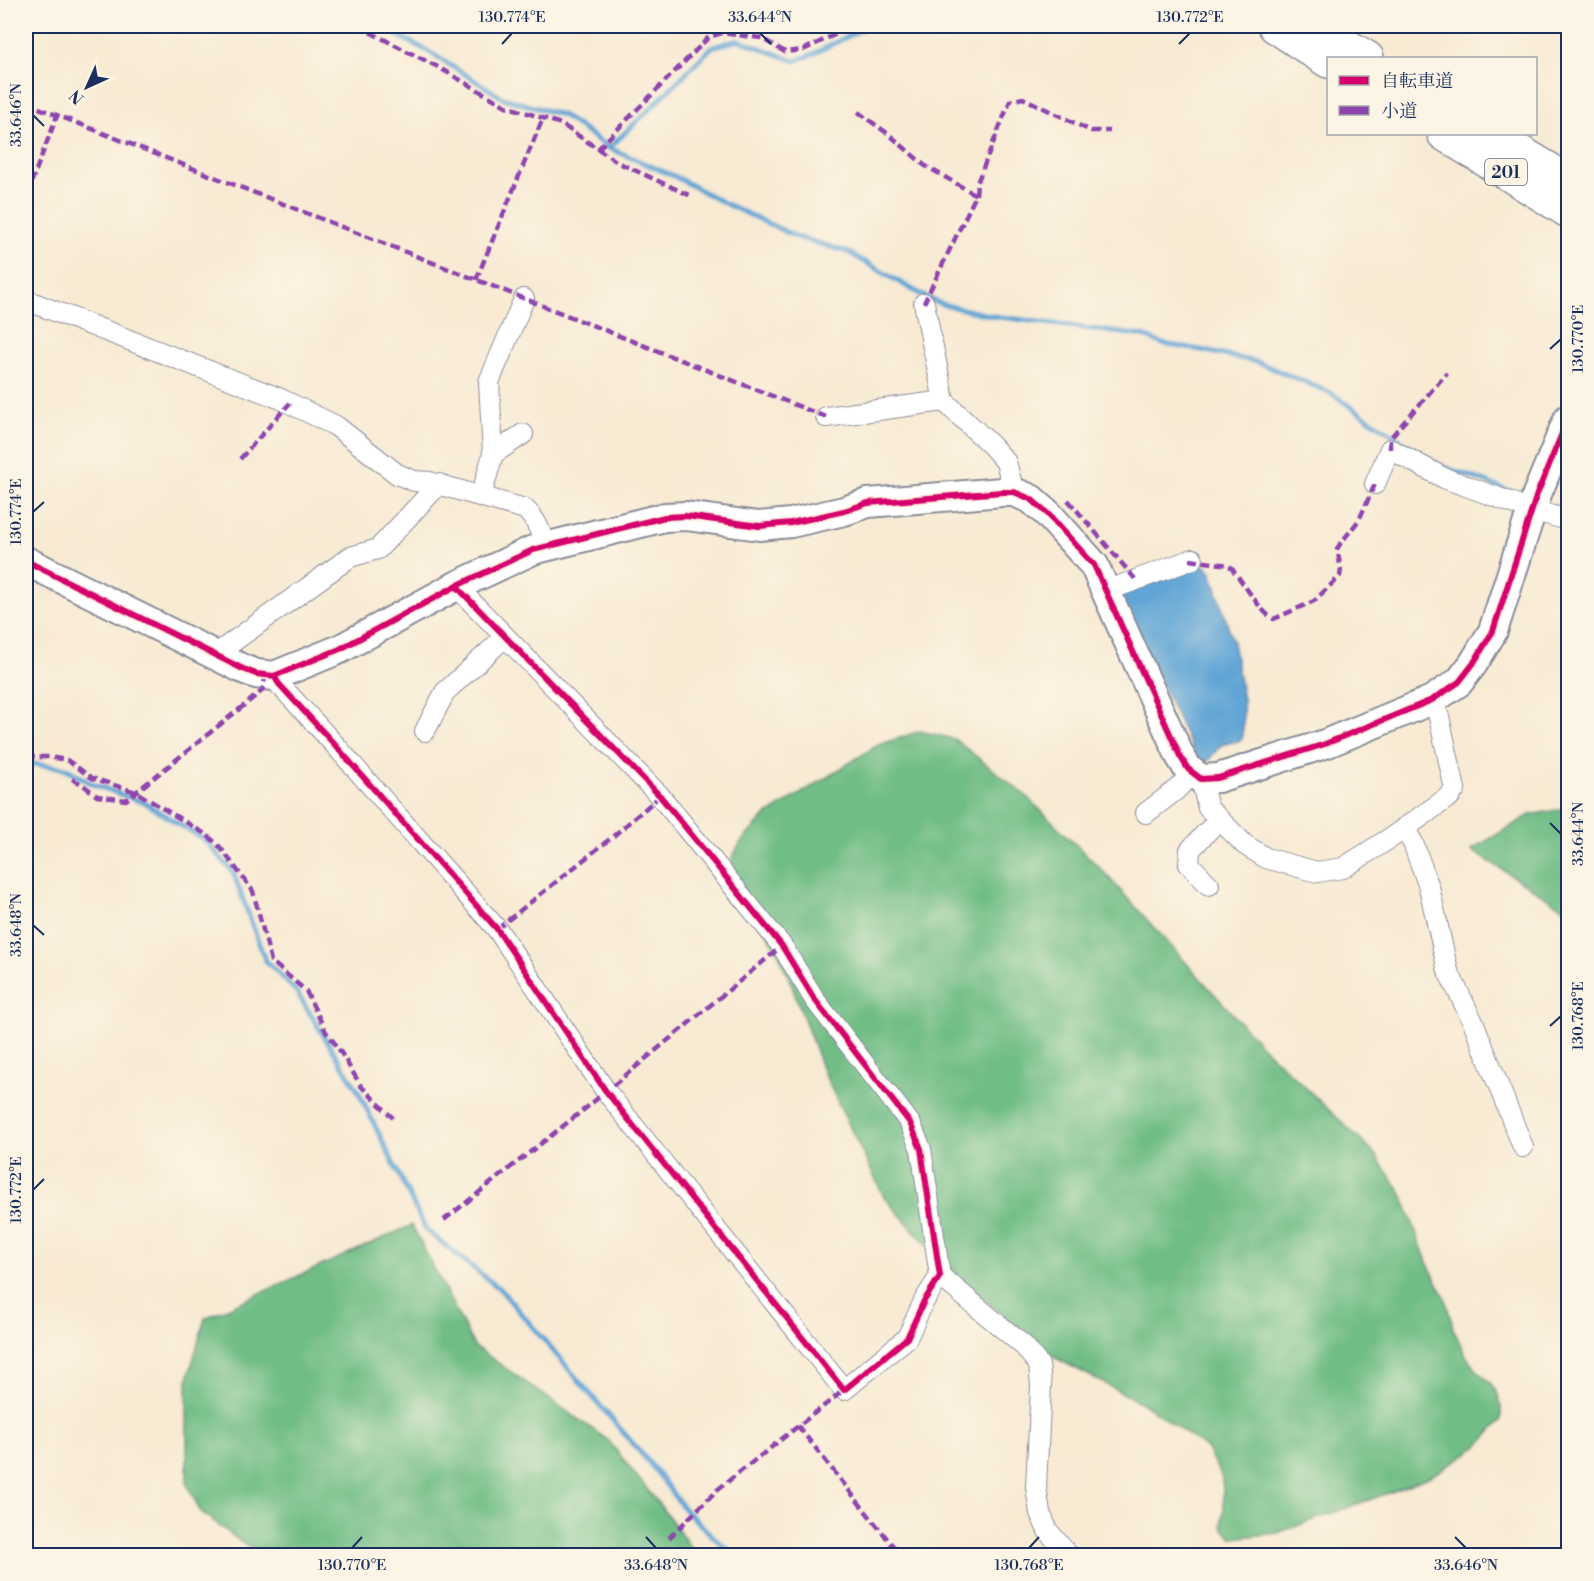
<svg xmlns="http://www.w3.org/2000/svg" width="1594" height="1581" viewBox="0 0 1594 1581" font-family="'Libre Bodoni','Noto Serif JP',serif">
<rect width="100%" height="100%" fill="#fcf5e5"/>
<filter id="ink" filterUnits="userSpaceOnUse"><feTurbulence type="fractalNoise" baseFrequency=".0167" numOctaves="2"/><feDisplacementMap in="SourceGraphic" scale="12" xChannelSelector="R" yChannelSelector="G"/><feConvolveMatrix kernelMatrix="1 2 1 2 8 2 1 2 1" color-interpolation-filters="sRGB"/></filter>
<filter id="wash" filterUnits="userSpaceOnUse"><feTurbulence type="fractalNoise" baseFrequency=".008" numOctaves="4" result="noise"/><feDisplacementMap in="SourceGraphic" scale="24" xChannelSelector="R" yChannelSelector="G"/><feGaussianBlur stdDeviation="1.35" result="paint"/><feColorMatrix in="noise" values="0 0 0 0 0 0 0 0 0 0 0 0 0 0 0 0 0 1.4 0 .05"/><feComposite in="paint" operator="in"/></filter>
<g filter="url(#wash)">
<rect width="100%" height="100%" fill="#f8ead3"/>
<g fill="#71bd86" stroke="#467672" stroke-width="1.5">
<path d="M920,731L954,739L1024,794L1101,869L1259,1043L1374,1153L1402,1194L1427,1262L1445,1297L1453,1328L1466,1356L1477,1370L1492,1385L1498,1395L1501,1406V1421L1477,1447L1433,1475L1394,1491L1277,1533L1233,1538L1222,1527L1224,1509L1222,1478L1207,1449L1147,1406L1056,1358L964,1283L918,1235L884,1197L838,1103L824,1073L791,984L778,953L736,882L732,858L741,842L765,816L878,745Z"/>
<path d="M1568,808V911L1471,850L1530,815Z"/>
<path d="M412,1225L474,1346L608,1440L666,1513L696,1555H264L248,1547L200,1511L187,1484V1382L205,1318Z"/>
</g>
<path fill="#60a5d5" stroke="#3e6a9a" stroke-width="1.5" d="M1205,565L1211,572L1233,642L1243,700V736L1241,740L1221,745L1207,762L1198,761L1118,593L1187,566Z"/>
<g fill="none" stroke-linecap="round" stroke-linejoin="round">
<g stroke="#60a5d5" stroke-width="5">
<path d="M379,26L426,50L503,98L562,115L609,148L674,176L724,203L797,237L848,252L920,294L941,304L993,316L1144,336L1163,344L1201,350L1257,362L1329,392L1438,465L1486,482L1513,493"/>
<path d="M609,148L651,108L712,47L739,40L795,61L811,55L868,26"/>
<path d="M1555,507L1568,509"/>
<path d="M26,763L65,768L92,784L145,803L205,840L233,872L265,960L296,991L357,1089L426,1230L501,1290L652,1466L685,1510L721,1544L739,1556"/>
</g>
</g>
</g>
<g filter="url(#ink)">
<g fill="none" stroke-linecap="round" stroke-linejoin="round">
<defs>
<g id="street">
<path d="M26,300L281,399L336,426L397,474L414,481L430,482L525,509C537,520 541,532 545,547"/>
<path d="M924,303L944,401"/>
<path d="M826,417L944,401L991,445L1006,462L1014,492"/>
<path d="M493,454L489,382L524,299"/>
<path d="M1375,484L1390,449L1444,478L1532,510L1568,520"/>
<path d="M481,496L493,454L523,434"/>
<path d="M1106,591L1193,559"/>
<path d="M218,656L223,649L350,557L378,549L439,484"/>
<path d="M274,676L279,684L335,745L497,929L605,1090L844,1390L907,1338L924,1301L940,1276L921,1149L910,1123L815,1000L782,946L660,796L456,586"/>
<path d="M425,731L445,692L505,637"/>
<path d="M1201,779L1208,808L1245,845L1266,858L1317,872L1343,868L1395,835L1450,796L1455,789L1439,717L1432,700"/>
<path d="M1146,813L1176,790L1193,773"/>
<path d="M1404,828L1413,843L1429,887L1448,971L1474,1024L1523,1147"/>
<path d="M1209,885L1189,864L1190,850L1219,819"/>
<path d="M940,1276L1024,1346L1039,1365L1041,1385L1036,1487L1040,1513L1048,1531L1069,1556"/>
</g>
<path id="secondary" d="M26,561L243,669L256,674L274,676L340,649L456,586L533,550L665,517L686,516L759,526L791,523L844,511L868,503L1002,492H1014L1031,499L1048,514L1094,565L1180,756L1188,769L1201,779L1218,778L1325,744L1432,700L1459,682L1473,664L1493,631L1537,494L1568,419"/>
<g id="highway">
<path d="M1275,26L1328,61"/>
<path d="M1313,26L1367,58"/>
<path d="M1444,134L1568,211"/>
<path d="M1490,134L1568,181"/>
</g>
</defs>
<use href="#street" stroke="#8a8c98" stroke-width="22"/>
<use href="#secondary" stroke="#8a8c98" stroke-width="32"/>
<use href="#highway" stroke="#8a8c98" stroke-width="36"/>
<use href="#street" stroke="#fff" stroke-width="20"/>
<use href="#secondary" stroke="#fff" stroke-width="28"/>
<use href="#highway" stroke="#fff" stroke-width="33"/>
<g stroke="#8e44ad" stroke-width="4.5" stroke-dasharray="9 4.5" stroke-linecap="butt">
<path d="M358,26L436,66L506,106L561,124L619,163L691,196"/>
<path d="M26,103L826,417"/>
<path d="M858,112L891,136L924,165L976,195L924,303"/>
<path d="M598,149L709,37L722,33L761,38L785,52L803,50L853,26"/>
<path d="M976,195L977,183L1010,101L1023,98L1091,131H1110"/>
<path d="M26,196L57,116"/>
<path d="M476,280L543,118"/>
<path d="M1390,449V438L1447,373"/>
<path d="M240,459L290,403"/>
<path d="M1068,500L1136,580"/>
<path d="M1190,560L1229,565C1240,577 1262,615 1274,619L1314,601L1340,576L1341,569L1337,549L1340,544L1359,520L1375,484"/>
<path d="M26,757H49L67,760L92,778L136,792L207,835L220,847L253,891L271,961L306,991L326,1032L337,1046L361,1086L393,1118"/>
<path d="M72,779L82,784L97,796L126,800L262,691L266,675"/>
<path d="M497,929L611,838L660,796"/>
<path d="M444,1220L586,1108L782,946"/>
<path d="M798,1426L901,1556"/>
<path d="M669,1538L717,1490L844,1390"/>
</g>
<defs>
<g id="cycleway">
<path d="M26,561L243,669L256,674L274,676L340,649L456,586L533,550L665,517L686,516L759,526L791,523L844,511L868,503L1002,492H1014L1031,499L1048,514L1094,565L1180,756L1188,769L1201,779L1218,778L1325,744L1432,700L1459,682L1473,664L1493,631L1537,494L1568,419"/>
<path d="M274,676L279,684L335,745L497,929L605,1090L844,1390L907,1338L924,1301L940,1276L921,1149L910,1123L815,1000L782,946L660,796L456,586"/>
</g>
</defs>
<use href="#cycleway" stroke="#fcf5e5" stroke-width="10"/>
<use href="#cycleway" stroke="#d6006c" stroke-width="6"/>
</g>
</g>
<path fill="none" stroke="#1b2f5e" stroke-width="2" d="M760,33L771,44M502,44L512,33M1179,44L1190,33M33,115L44,126M1550,349L1561,339M33,512L44,502M1550,823L1561,834M33,925L44,935M1550,1026L1561,1016M33,1190L44,1179M646,1537L656,1548M1455,1537L1466,1548M352,1548L362,1537M1029,1548L1039,1537"/>
<g text-anchor="middle" stroke-width="5" stroke-linejoin="round" paint-order="stroke">
<rect fill="#fcf5e5" stroke="#5e6a86" stroke-width="1.5" x="1485" y="159" width="42" height="26" rx="4.5"/>
<g font-size="16" font-weight="bold" fill="#1b2f5e">
<text x="1506" y="178">201</text>
</g>
</g>
<rect width="1594" height="1581" fill="none" stroke="#fcf5e5" stroke-width="66"/>
<rect x="1327" y="57" width="210" height="78" fill="#fcf5e5" stroke="#a2a6af" stroke-width="1.5"/>
<rect x="1339" y="76" width="30" height="9" fill="#d6006c" stroke="#a2a6af" stroke-width="1.5"/>
<text x="1381" y="87" font-size="18" fill="#1b2f5e">自転車道</text>
<rect x="1339" y="106" width="30" height="9" fill="#8e44ad" stroke="#a2a6af" stroke-width="1.5"/>
<text x="1381" y="117" font-size="18" fill="#1b2f5e">小道</text>
<g transform="translate(87 87) rotate(225)" stroke="#fcf5e5" stroke-width="4.5" paint-order="stroke">
<path d="M0-4.5L10 22L0 15L-10 22Z" fill="#1b2f5e"/>
<text y="-9" font-size="16" font-weight="bold" text-anchor="middle" fill="#1b2f5e">N</text>
</g>
<rect x="33" y="33" width="1528" height="1515" fill="none" stroke="#1b2f5e" stroke-width="2"/>
<g font-size="15" text-anchor="middle" fill="#1b2f5e">
<text x="512" y="22">130.774°E</text>
<text x="760" y="22">33.644°N</text>
<text x="1190" y="22">130.772°E</text>
<text transform="translate(16 115) rotate(-90)" y="5">33.646°N</text>
<text transform="translate(1578 339) rotate(-90)" y="5">130.770°E</text>
<text transform="translate(16 512) rotate(-90)" y="5">130.774°E</text>
<text transform="translate(1578 834) rotate(-90)" y="5">33.644°N</text>
<text transform="translate(16 925) rotate(-90)" y="5">33.648°N</text>
<text transform="translate(1578 1016) rotate(-90)" y="5">130.768°E</text>
<text transform="translate(16 1190) rotate(-90)" y="5">130.772°E</text>
<text x="352" y="1570">130.770°E</text>
<text x="656" y="1570">33.648°N</text>
<text x="1029" y="1570">130.768°E</text>
<text x="1466" y="1570">33.646°N</text>
</g>
</svg>
